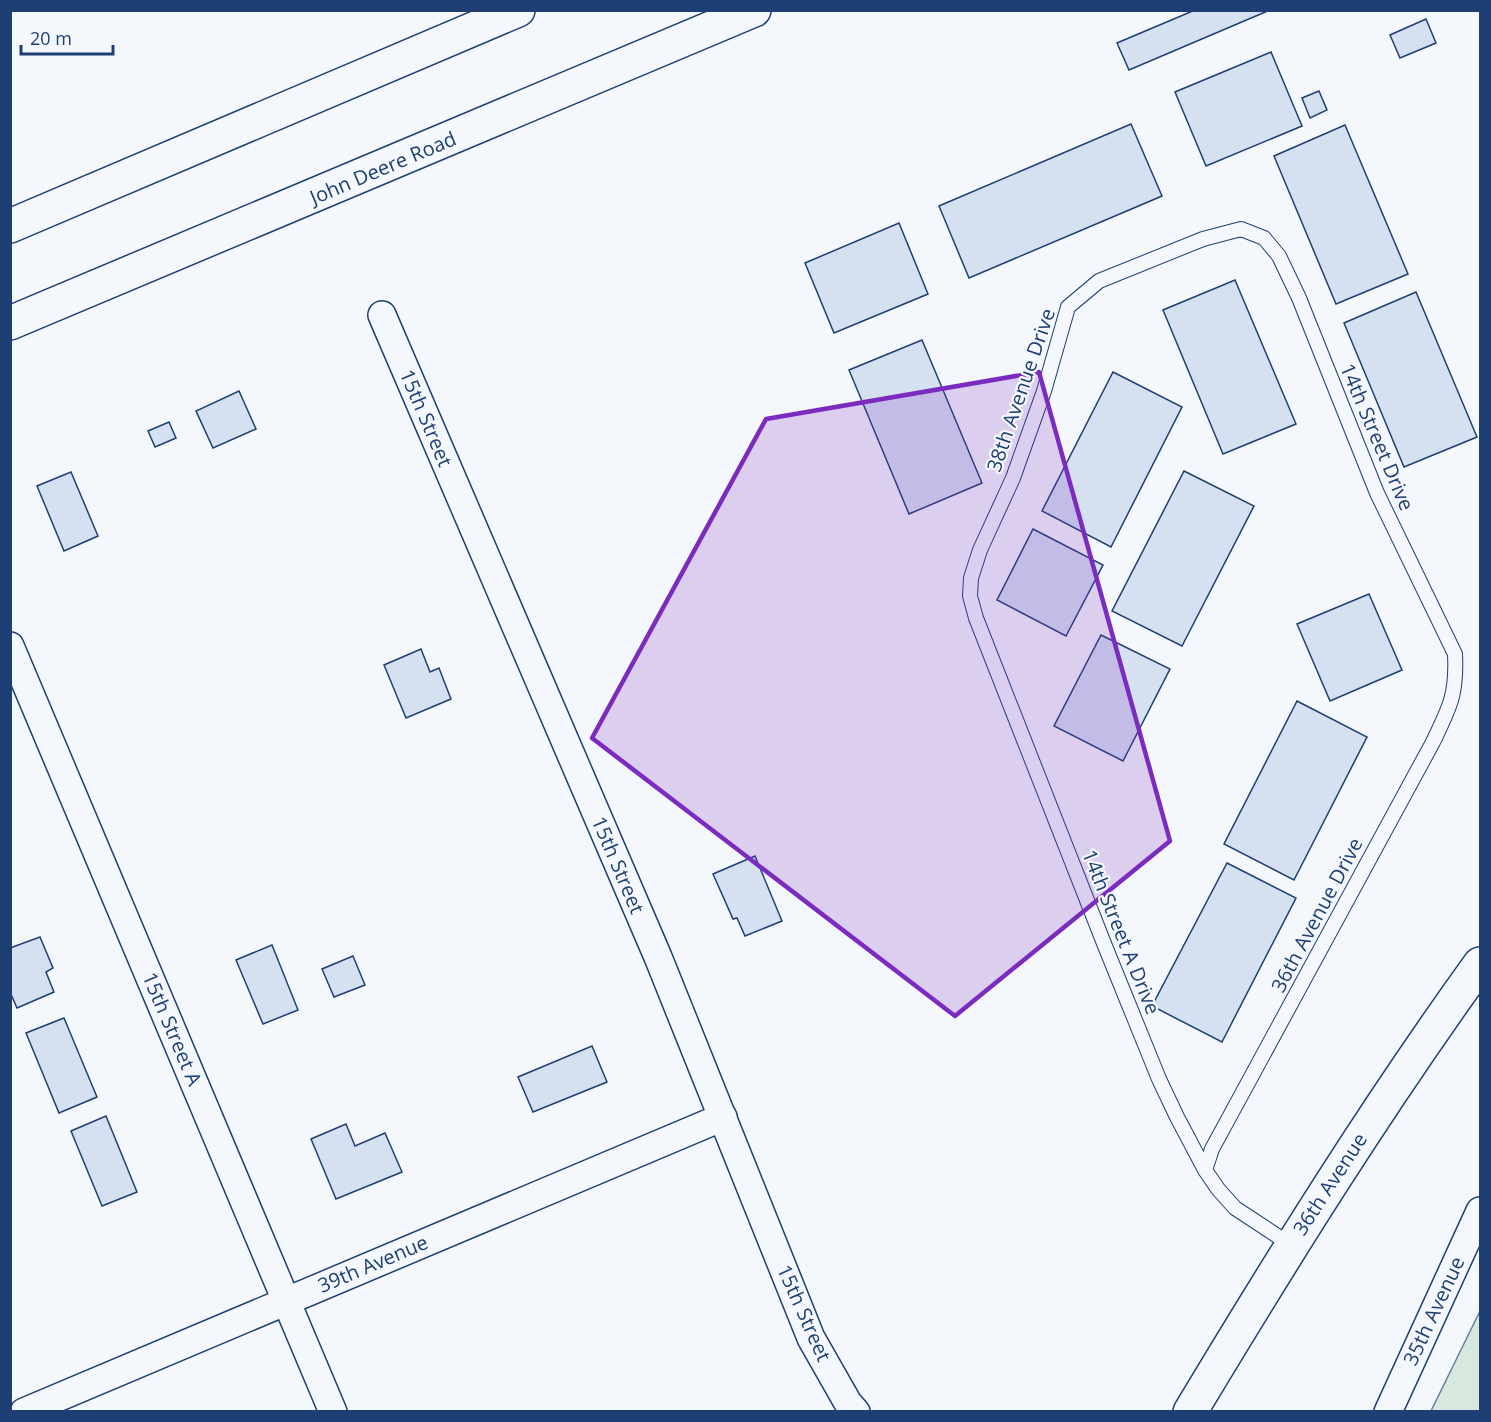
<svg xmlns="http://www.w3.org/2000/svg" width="1491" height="1422" viewBox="0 0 1491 1422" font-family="'Open Sans',sans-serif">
<rect width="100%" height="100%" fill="#f4f7fb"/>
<path fill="#d7e8df" stroke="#687fa3" stroke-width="1.5" d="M1480,1311V1411H1431Z"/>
<g fill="#d5e0f0" stroke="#1d3f73" stroke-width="1.5">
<path d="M1195,10H1270L1129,70L1117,43Z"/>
<path d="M1426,19L1436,43L1400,58L1390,35Z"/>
<path d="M1271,52L1302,126L1206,166L1175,92Z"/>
<path d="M1319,91L1327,110L1310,118L1302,98Z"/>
<path d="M1131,124L1162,196L969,278L939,206Z"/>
<path d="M1345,125L1408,274L1336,304L1274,156Z"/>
<path d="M899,223L928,294L834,333L805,263Z"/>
<path d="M1235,280L1296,424L1223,454L1163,310Z"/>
<path d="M1416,292L1477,437L1404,467L1344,323Z"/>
<path d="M922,340L982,483L909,514L849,370Z"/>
<path d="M1113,372L1182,407L1111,547L1042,511Z"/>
<path d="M239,391L256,429L213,448L196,411Z"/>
<path d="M169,422L176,438L155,447L148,431Z"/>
<path d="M1184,471L1254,506L1182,646L1112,611Z"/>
<path d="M71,472L98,536L64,551L37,486Z"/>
<path d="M1033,529L1103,565L1066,636L997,600Z"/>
<path d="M1369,594L1402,670L1330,701L1297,624Z"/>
<path d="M1101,635L1170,669L1123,761L1054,726Z"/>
<path d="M421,649L430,672L439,668L451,699L406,718L384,665Z"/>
<path d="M1297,701L1367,737L1294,880L1224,844Z"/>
<path d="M755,856L782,921L745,936L737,918L733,919L713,874Z"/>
<path d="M1227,863L1296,898L1222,1042L1152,1006Z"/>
<path d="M40,937L53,968L46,972L54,992L17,1008L10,992V948Z"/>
<path d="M272,945L298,1010L263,1024L236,960Z"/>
<path d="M353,956L365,985L334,997L322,969Z"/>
<path d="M64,1018L97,1097L59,1113L26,1033Z"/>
<path d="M592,1046L607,1082L533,1112L518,1077Z"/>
<path d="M106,1116L137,1192L102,1206L71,1131Z"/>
<path d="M346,1124L355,1146L385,1133L402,1172L336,1199L311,1139Z"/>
</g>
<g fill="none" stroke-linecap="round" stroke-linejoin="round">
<defs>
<path id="lane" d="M1205,1170L1212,1149L1433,742C1450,707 1457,694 1455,654L1377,493L1299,298L1279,256L1264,238L1241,229L1203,239L1099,281L1068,307L1044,391L1013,478L980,550L971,578L970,596L976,618L1105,946L1159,1079L1177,1117L1205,1170L1218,1189L1235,1208L1291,1245"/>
<g id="street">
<path d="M382,315L658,957L811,1338L848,1403L856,1412"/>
<path d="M10,646L333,1412"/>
<path d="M24,1412L723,1117"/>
<path d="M1388,1412L1480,1211"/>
</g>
<path id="secondary" d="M1190,1412C1282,1259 1376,1108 1480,964"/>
<g id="highway">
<path d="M10,226L518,10"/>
<path d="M10,323L754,10"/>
</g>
</defs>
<use href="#lane" stroke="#1d3f73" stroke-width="16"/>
<use href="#street" stroke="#1d3f73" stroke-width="30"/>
<use href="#secondary" stroke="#1d3f73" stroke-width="36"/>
<use href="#highway" stroke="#1d3f73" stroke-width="36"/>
<use href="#lane" stroke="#f4f7fb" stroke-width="14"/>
<use href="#street" stroke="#f4f7fb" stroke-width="27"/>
<use href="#secondary" stroke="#f4f7fb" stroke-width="33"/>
<use href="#highway" stroke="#f4f7fb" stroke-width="33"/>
</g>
<path fill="#7b2cbf" fill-opacity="0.2" stroke="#7b2cbf" stroke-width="4.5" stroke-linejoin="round" d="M1039,372L1170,841L955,1016L592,738L766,419Z"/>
<g text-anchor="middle" stroke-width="4.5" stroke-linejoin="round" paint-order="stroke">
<g font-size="20" fill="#1d3f73" stroke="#f4f7fb">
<text transform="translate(383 168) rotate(-23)" y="7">John Deere Road</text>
<text transform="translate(1021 390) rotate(-71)" y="7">38th Avenue Drive</text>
<text transform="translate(426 418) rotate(67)" y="7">15th Street</text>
<text transform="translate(1377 437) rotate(67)" y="7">14th Street Drive</text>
<text transform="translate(618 865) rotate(67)" y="7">15th Street</text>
<text transform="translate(1317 915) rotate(-62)" y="7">36th Avenue Drive</text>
<text transform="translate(1121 932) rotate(68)" y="7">14th Street A Drive</text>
<text transform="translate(172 1029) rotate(67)" y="7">15th Street A</text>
<text transform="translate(1330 1184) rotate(-57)" y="7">36th Avenue</text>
<text transform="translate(373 1264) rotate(-23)" y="7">39th Avenue</text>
<text transform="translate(1434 1311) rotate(-65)" y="7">35th Avenue</text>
<text transform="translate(804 1313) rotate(66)" y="7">15th Street</text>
</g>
</g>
<rect width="1491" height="1422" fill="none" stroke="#1d3f73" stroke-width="24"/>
<path d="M21 45v9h92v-9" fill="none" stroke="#1d3f73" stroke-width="3"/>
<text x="30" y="45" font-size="18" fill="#1d3f73" stroke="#f4f7fb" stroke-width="4.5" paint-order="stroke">20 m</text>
</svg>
